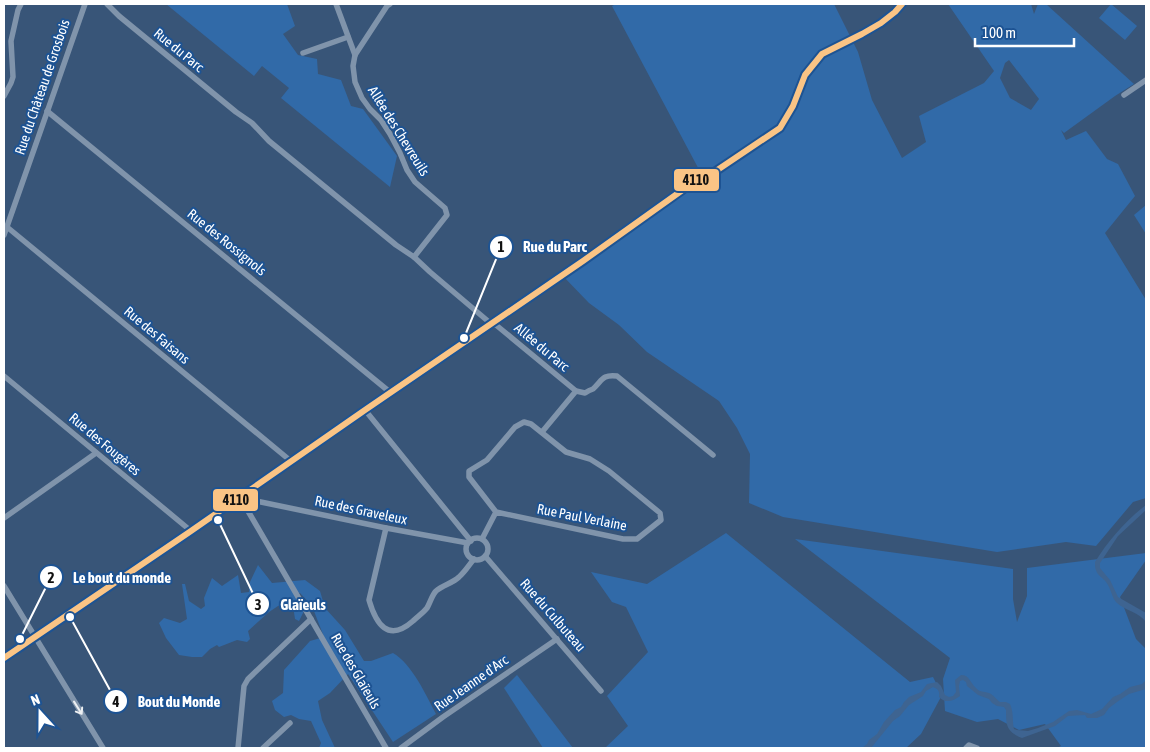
<svg xmlns="http://www.w3.org/2000/svg" width="1150" height="752" viewBox="0 0 1150 752" font-family="'Asap Condensed',sans-serif">
<rect width="100%" height="100%" fill="#385578"/>
<g fill="#316aa8" fill-rule="evenodd">
<path d="M166,4H287L295,26L283,34L298,55L317,59L318,74L341,80L351,106L363,109L397,156L390,187L281,98L289,88L262,66L254,76Z"/>
<path d="M616,4H834L858,52L872,100L902,158L926,142L919,116L984,83L994,71L948,4H1031L1034,14L1038,4H1046L1134,84L1115,96L1064,133L1061,130L1066,140L1086,131L1107,159L1118,164L1135,196L1105,233L1146,300V498L1133,502L1096,546L1066,542L997,552L783,517L749,503L750,454L737,428L719,401L647,352L619,325L589,303L561,274L704,179L612,6ZM1009,60L1039,99L1031,110L1010,98L1000,78L1005,63Z"/>
<path d="M1111,4L1137,26L1125,40L1099,18Z"/>
<path d="M1146,205V234L1134,215Z"/>
<path d="M726,533L910,682L933,677L942,695L921,734L906,748H605L628,726L607,696L648,652L626,607L612,602L591,572L647,584Z"/>
<path d="M795,539L1013,569V599L1017,622L1027,596V568L1146,553V560L1120,597L1136,639L1146,649V748H1057L1061,746L1045,724L1019,730L998,719L977,722L945,711L943,679L950,658Z"/>
<path d="M258,565L272,583L305,580L320,591L325,608L345,630L364,661H371L393,653C412,664 426,695 436,714L393,742L348,674L330,693L318,701L322,720L335,748H319L321,743L311,721L299,719L291,715L284,717L275,710L272,701L283,693L284,670L310,641L324,637L312,606L300,593L296,595L304,611L299,621L295,619L293,606L287,600L269,612L248,631L250,639L247,642L237,640L219,647L217,645L210,649L202,657H192L179,655L166,638L159,623L164,618L180,623L187,619L182,584H185L189,601L201,609L205,606L204,598L212,578L222,586L238,575L241,593L249,592L250,582Z"/>
<path d="M517,675L573,748H543L504,688Z"/>
</g>
<g fill="#3e6491">
<path d="M1146,505V510L1118,536L1100,563V568L1110,580L1118,597L1146,613V622C1139,612 1126,611 1117,603C1112,599 1111,588 1106,582C1103,578 1097,575 1096,570C1095,569 1095,563 1095,562C1108,541 1126,520 1146,505Z"/>
<path d="M961,675C970,675 970,683 976,688C980,693 986,691 991,694C994,696 997,700 1000,702H1006L1010,704C1014,713 1012,720 1014,729L1017,730L1028,731L1038,728L1053,722L1069,711L1077,710L1091,714L1102,709L1113,697L1120,694L1130,687L1142,684L1145,681L1146,675V689L1129,694L1117,702L1109,708L1104,715L1097,718H1087L1085,715L1068,716L1055,726L1022,738C1007,732 1006,726 1006,710L1004,707L997,706L992,703L989,699L978,695L967,686L966,682L963,680L960,681L959,686L960,696C953,701 946,704 939,697C940,691 938,689 933,687L926,691L923,696L909,705L900,716L893,721L871,748H862L867,744L869,740L877,734L884,722L895,710L901,707L904,702L909,697L921,692L927,684L937,682L941,686L945,695L949,697L953,696L956,692L955,680Z"/>
</g>
<g fill="none" stroke-linecap="round" stroke-linejoin="round">
<g stroke="#8094ab" stroke-width="5.5">
<path d="M107,4L119,16L236,112L252,123L269,141L396,245L414,257L430,272L489,322L492,324L496,325L576,391L585,393C588,391 590,390 593,389C602,381 602,374 617,376L713,455"/>
<path d="M336,4L355,55"/>
<path d="M390,4L387,6L355,55L353,66L355,82L362,98L370,109L381,120L390,134L400,153L407,170L415,182L445,208L447,215L414,257"/>
<path d="M303,53L348,37"/>
<path d="M1124,95L1146,80"/>
<path d="M4,96L11,83L13,77L11,41L18,10L21,4"/>
<path d="M47,111L391,393"/>
<path d="M7,227L292,462"/>
<path d="M4,235L85,4"/>
<path d="M4,376L191,531"/>
<path d="M365,410L471,541"/>
<path d="M542,432L576,391"/>
<path d="M250,497L256,501L386,528L468,543"/>
<path d="M246,502L248,511L386,748"/>
<path d="M4,518L96,453"/>
<path d="M386,528L369,600C376,624 388,643 413,621C417,617 423,613 427,608C430,603 432,595 436,591C443,585 453,583 459,577C465,572 469,565 474,559"/>
<circle cx="477" cy="549" r="11"/>
<path d="M482,539L496,512L469,477V471L487,460L515,427L524,422L531,424L566,452L590,459L609,471L660,513L661,520L637,539H623L496,512"/>
<path d="M485,556L601,691"/>
<path d="M4,586L103,748"/>
<path d="M4,658L191,531L319,443L365,410L583,261L698,179H704L780,128L793,106L805,75L822,54L862,34L881,23L895,12L902,4"/>
<path d="M238,748L244,686L248,679L311,619"/>
<path d="M263,748L290,723"/>
<path d="M401,748L443,717L557,639"/>
<path d="M966,748L969,745L977,748"/>
</g>
<defs>
<path id="bus-1" d="M4,658L191,531L365,410L583,261L698,179H704L780,128L793,106L805,75L822,54L862,34L881,23L895,12L902,4"/>
</defs>
<use href="#bus-1" stroke="#1d5393" stroke-width="10"/>
<use href="#bus-1" stroke="#fac485" stroke-width="6"/>
</g>
<defs><path id="oneway-shaft" d="M-6 0H5M1.5-3L5.5 0L1.5 3" fill="none" stroke-width="1.6" stroke-linecap="round" stroke-linejoin="round" transform="scale(1.25)"/></defs>
<use stroke="#eceff2" href="#oneway-shaft" transform="translate(78 708) rotate(58)"/>
<g text-anchor="middle" stroke-width="4" stroke-linejoin="round" paint-order="stroke">
<g font-size="14" fill="#fff" stroke="#1d5393">
<text transform="translate(179 50) rotate(39)" y="5">Rue du Parc</text>
<text transform="translate(42 87) rotate(-71)" y="5">Rue du Château de Grosbois</text>
<text transform="translate(399 131) rotate(58)" y="5">Allée des Chevreuils</text>
<text transform="translate(227 242) rotate(39)" y="5">Rue des Rossignols</text>
<text transform="translate(157 335) rotate(40)" y="5">Rue des Faisans</text>
<text transform="translate(542 347) rotate(40)" y="5">Allée du Parc</text>
<text transform="translate(105 444) rotate(40)" y="5">Rue des Fougères</text>
<text transform="translate(361 510) rotate(12)" y="5">Rue des Graveleux</text>
<text transform="translate(582 517) rotate(11)" y="5">Rue Paul Verlaine</text>
<text transform="translate(553 615) rotate(49)" y="5">Rue du Culbuteau</text>
<text transform="translate(356 671) rotate(60)" y="5">Rue des Glaïeuls</text>
<text transform="translate(471 683) rotate(-35)" y="5">Rue Jeanne d'Arc</text>
</g>
</g>
<path fill="none" stroke="#fff" stroke-width="2" d="M464 338L501 247M20 639L51 577M218 520L258 604M70 617L116 701"/>
<g fill="#fff" stroke="#1d5393" stroke-width="2">
<circle cx="464" cy="338" r="5"/>
<circle cx="20" cy="639" r="5"/>
<circle cx="218" cy="520" r="5"/>
<circle cx="70" cy="617" r="5"/>
<circle cx="501" cy="247" r="12"/>
<circle cx="51" cy="577" r="12"/>
<circle cx="258" cy="604" r="12"/>
<circle cx="116" cy="701" r="12"/>
</g>
<g font-size="15" text-anchor="middle" font-weight="bold" fill="#111">
<text x="501" y="252">1</text>
<text x="51" y="583">2</text>
<text x="258" y="610">3</text>
<text x="116" y="707">4</text>
</g>
<g font-size="15" text-anchor="middle" font-weight="bold" fill="#fff" stroke="#1d5393" stroke-width="4" stroke-linejoin="round" paint-order="stroke">
<text x="555" y="252">Rue du Parc</text>
<text x="122" y="583">Le bout du monde</text>
<text x="303" y="610">Glaïeuls</text>
<text x="179" y="707">Bout du Monde</text>
</g>
<g stroke="#1d5393" stroke-width="2">
<rect x="673" y="168" width="47" height="24" rx="5" fill="#fac485"/>
<rect x="212" y="488" width="47" height="24" rx="5" fill="#fac485"/>
</g>
<g font-size="14" text-anchor="middle" font-weight="bold" fill="#111">
<text x="696" y="185">4110</text>
<text x="236" y="505">4110</text>
</g>
<rect width="1150" height="752" fill="none" stroke="#ffffff" stroke-width="10"/>
<g transform="translate(40 712) rotate(339)" stroke="#1d5393" stroke-width="4" paint-order="stroke">
<path d="M0-4L9 19L0 12L-9 19Z" fill="#ffffff"/>
<text y="-8" font-size="14" font-weight="bold" text-anchor="middle" fill="#ffffff">N</text>
</g>
<path d="M975 38v8h99v-8" fill="none" stroke="#ffffff" stroke-width="2.5"/>
<text x="982" y="38" font-size="15" fill="#ffffff" stroke="#1d5393" stroke-width="4" paint-order="stroke">100 m</text>
</svg>
